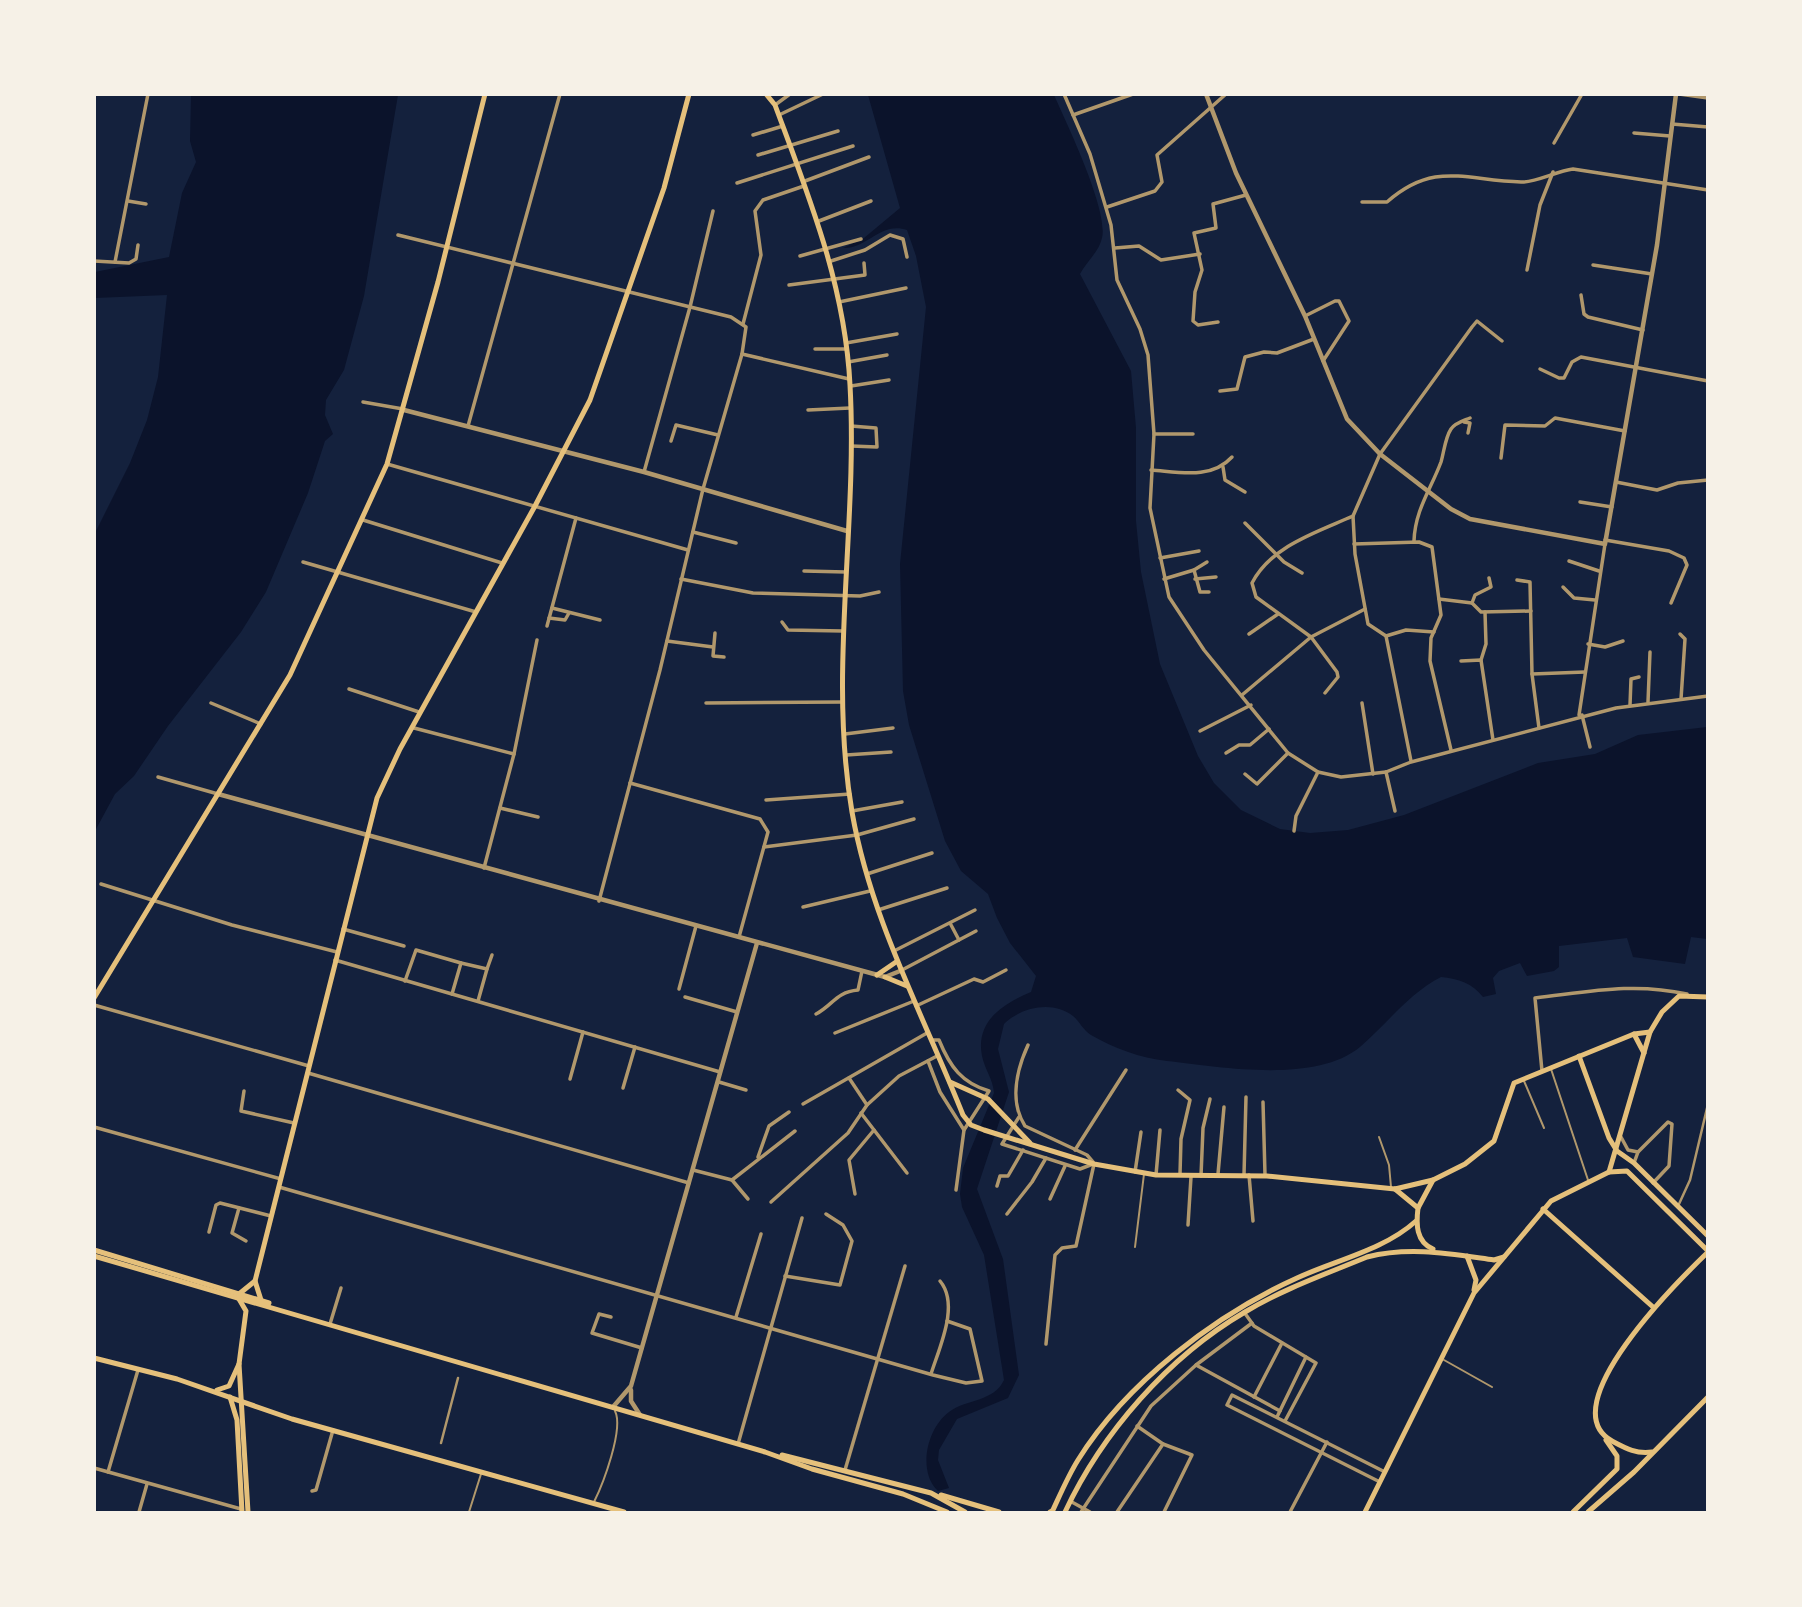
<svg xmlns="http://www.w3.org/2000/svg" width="1802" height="1607" viewBox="0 0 1802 1607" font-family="Inter,sans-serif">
<rect width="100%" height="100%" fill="#14213d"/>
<g fill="#0b132b">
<path d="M191,95H398L364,296L344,370L326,400L325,415L333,434L325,441L308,493L266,592L241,632L168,726L134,776L115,794L95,831V533L130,463L147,420L158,377L167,295L95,298V272L169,257L182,193L196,162L190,141Z"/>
<path d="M868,95H1054C1066,122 1109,211 1102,238C1099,252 1086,262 1080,274L1131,371L1136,428V521L1141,572L1160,664L1198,756L1214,783L1241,810L1280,829L1310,833L1348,830L1404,815L1538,763L1595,754L1638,735L1707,727V939L1691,937L1685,964L1633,957L1627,938L1559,946V967L1554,971L1527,976L1520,963L1499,971L1493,978L1496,994L1483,997C1472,983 1459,979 1441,977C1408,994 1387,1024 1360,1047C1315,1084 1221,1067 1167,1061C1140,1058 1114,1048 1091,1035C1083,1030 1080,1022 1073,1016C1053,1000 1021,1007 1004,1024L998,1049L1009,1092L977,1189L1003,1259L1019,1375L1008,1398L957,1419L939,1450L938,1460L949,1488L938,1491C917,1471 927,1428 949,1412C966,1399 994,1402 1004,1380L984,1255L962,1207L960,1194L963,1168L994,1093C993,1079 985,1070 982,1056C975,1021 1004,1003 1031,992L1036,976L1010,943L997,918L988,894L961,871L945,841L909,725L903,691L900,564L926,307L916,256L907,230C881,221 867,249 843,248L864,238L900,208Z"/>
</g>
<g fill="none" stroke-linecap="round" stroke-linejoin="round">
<g stroke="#b1986c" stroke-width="2">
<path d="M1551,1069L1588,1180"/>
<path d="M1524,1081L1544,1128"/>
<path d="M1379,1137L1389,1165L1391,1187"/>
<path d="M1135,1247L1144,1174"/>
<path d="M1444,1360L1492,1387"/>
<path d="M594,1502C603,1484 624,1429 615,1411"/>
<path d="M469,1512L481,1474"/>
</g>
<g stroke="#b1986c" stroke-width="2.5">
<path d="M1679,1204L1690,1180L1708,1104"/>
<path d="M441,1443L458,1378"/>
</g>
<g stroke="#b1986c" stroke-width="3.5">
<path d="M1064,94L1090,154L1111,225L1117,280L1140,329L1148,355L1154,434L1150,508L1169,597L1204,650L1288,753L1318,772L1341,777L1386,772L1411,762L1616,708L1708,696"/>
<path d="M1679,94L1708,98"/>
<path d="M775,105L790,94"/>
<path d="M779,115L823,94"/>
<path d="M1073,115L1133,94"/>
<path d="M1672,124L1708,127"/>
<path d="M1634,133L1670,136"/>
<path d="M753,135L783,126"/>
<path d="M1554,143L1582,94"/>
<path d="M758,155L838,131"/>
<path d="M805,181L869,157"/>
<path d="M737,183L853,146"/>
<path d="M128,201L146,204"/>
<path d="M1362,202H1387C1435,160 1466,181 1521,182C1534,183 1557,171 1573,169L1708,190"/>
<path d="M1107,207L1155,191L1162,182L1157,155L1226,94"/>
<path d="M819,221L871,201"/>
<path d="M398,235L731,317L746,327L742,354L703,489L660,670L599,901"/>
<path d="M1115,248L1139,246L1161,260L1200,254"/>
<path d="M800,256L861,239"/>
<path d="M94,261L129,263L136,259L138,245"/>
<path d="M831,261L865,250L890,235L903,239L907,257"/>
<path d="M115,262L148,94"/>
<path d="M1593,265L1652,274"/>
<path d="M1527,270L1540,205L1553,172"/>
<path d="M789,285L865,275L864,263"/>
<path d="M1581,295L1584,314L1588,317L1643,330"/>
<path d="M839,302L906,288"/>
<path d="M1305,316L1335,301H1339L1349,321L1323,361"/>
<path d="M1218,322L1198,325L1193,321L1195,292L1202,270L1194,233L1216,228L1213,204L1246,195"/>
<path d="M743,324L761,255L755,211L763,200L804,186"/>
<path d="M846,343L897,334"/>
<path d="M815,349H847"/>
<path d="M742,354L849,379"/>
<path d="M848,362L887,355"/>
<path d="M1540,369L1559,378H1564L1572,362L1581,357L1708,381"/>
<path d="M851,386L889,380"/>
<path d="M1220,391L1237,389L1245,357L1264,352L1277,353L1314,339"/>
<path d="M363,402L403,409"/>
<path d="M808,410L850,408"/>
<path d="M1464,422L1470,423L1468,433"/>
<path d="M468,426L560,94"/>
<path d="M851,426L876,428L877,447L851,446"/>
<path d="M1154,434H1193"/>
<path d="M671,441L676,425L718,435"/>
<path d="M1501,458L1505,425L1545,426L1555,418L1625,431"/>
<path d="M387,464L688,550"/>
<path d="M1223,467L1225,480L1245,492"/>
<path d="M1151,470C1179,472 1211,480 1232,457"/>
<path d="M644,472L690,307L713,211"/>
<path d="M1616,482L1657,490L1678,483L1708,480"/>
<path d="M1580,502L1612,507"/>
<path d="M363,520L502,563"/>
<path d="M1245,523L1284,562L1302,573"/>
<path d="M693,532L736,543"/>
<path d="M1605,540L1669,551L1684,558L1687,565L1671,603"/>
<path d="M1414,541C1415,510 1431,489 1441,462C1444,452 1445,438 1451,429C1455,423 1463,421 1470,418"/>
<path d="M1354,544L1419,542L1432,547L1441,615L1431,638L1430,661L1451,750"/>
<path d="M1160,558L1199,551"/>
<path d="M1569,561L1599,571"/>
<path d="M303,562L476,612"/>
<path d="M1194,570L1200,592H1209"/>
<path d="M804,571L846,572"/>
<path d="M1489,578L1491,587L1475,595L1472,603L1481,612L1531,611"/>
<path d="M681,579L753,593L860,596L879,592"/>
<path d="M1164,579L1194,570L1207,562"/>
<path d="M1195,579L1216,577"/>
<path d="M1517,580L1530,582L1532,674L1539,728"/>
<path d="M1563,587L1574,598L1595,600"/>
<path d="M1439,599L1472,603"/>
<path d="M552,608L600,620"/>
<path d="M549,618L565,620L569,613"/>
<path d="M782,622L788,630L843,631"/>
<path d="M547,626L576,518"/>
<path d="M715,633L713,656L724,657"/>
<path d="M1249,634L1278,614"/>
<path d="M1680,634L1685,639L1681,699"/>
<path d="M1386,636L1406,630L1434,632"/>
<path d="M667,641L713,647"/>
<path d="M1588,644L1605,647L1623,641"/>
<path d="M1481,660L1486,644L1485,612"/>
<path d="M1461,661L1481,660L1493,740"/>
<path d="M1532,674L1585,672"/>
<path d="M349,689L419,712"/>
<path d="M1325,693L1338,677L1337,672L1311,637L1256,597L1252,583C1271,546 1317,532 1353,516"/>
<path d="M1242,695L1311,637L1365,609"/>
<path d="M1648,702L1650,652"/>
<path d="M211,703L261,724"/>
<path d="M706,703L843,702"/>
<path d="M1362,703L1373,774"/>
<path d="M1630,705L1631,679L1639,677"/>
<path d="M1579,715L1605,544"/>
<path d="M1582,715L1590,747"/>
<path d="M414,728L514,754"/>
<path d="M1200,731L1251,705"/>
<path d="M845,734L893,728"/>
<path d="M1226,753L1239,745H1250L1269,729"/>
<path d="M846,755L891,752"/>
<path d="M1411,761L1386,636L1368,624L1355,554L1353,516L1380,454L1472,327L1477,321L1502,341"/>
<path d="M1386,772L1395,811"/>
<path d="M1245,774L1257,784L1288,753"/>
<path d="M158,777L218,794"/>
<path d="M630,783L760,819L768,832L739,937"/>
<path d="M766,800L850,794"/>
<path d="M500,808L538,817"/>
<path d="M852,811L902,802"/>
<path d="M1294,831L1296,816L1318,772"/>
<path d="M764,847L857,835L914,819"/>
<path d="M484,868L514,754L537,640"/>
<path d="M867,874L932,853"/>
<path d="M101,884L232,925L337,952"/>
<path d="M803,907L870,891"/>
<path d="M878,910L947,888"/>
<path d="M950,923L959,940"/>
<path d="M343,929L404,946"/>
<path d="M894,951L975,910"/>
<path d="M335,960L720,1072"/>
<path d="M461,963L487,969L478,1001"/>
<path d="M487,969L492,955"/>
<path d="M902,970L976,931"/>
<path d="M405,981L416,950L461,963L452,994"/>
<path d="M679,989L696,926"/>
<path d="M685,997L737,1012"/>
<path d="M94,1005L309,1066"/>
<path d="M916,1006L974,979L983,982L1006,970"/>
<path d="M816,1014C833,1005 836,992 858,990L862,971"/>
<path d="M835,1033L914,1001"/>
<path d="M932,1040H939C950,1067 962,1083 989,1091L964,1130L956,1190"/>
<path d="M1028,1045C1017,1069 1009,1101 1025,1126L1087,1155L1093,1162"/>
<path d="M928,1061L940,1092L964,1130"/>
<path d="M1542,1071L1535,998C1588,992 1633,982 1687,994"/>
<path d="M308,1073L689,1183"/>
<path d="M849,1078L867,1105"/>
<path d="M570,1079L583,1032"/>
<path d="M719,1082L746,1090"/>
<path d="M623,1088L635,1047"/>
<path d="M1178,1090L1190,1100L1181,1139L1180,1174"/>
<path d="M244,1091L241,1111L294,1123"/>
<path d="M1263,1102L1265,1175"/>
<path d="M803,1104L927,1033"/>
<path d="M861,1113L907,1173"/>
<path d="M1019,1117L1002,1144L1080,1169L1093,1164"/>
<path d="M94,1127L281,1179"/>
<path d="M1621,1137L1628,1150L1638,1152"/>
<path d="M1075,1150L1126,1070"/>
<path d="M758,1157L769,1126L789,1112"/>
<path d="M1634,1163L1638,1152L1668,1122L1672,1124L1669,1166L1653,1183"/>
<path d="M693,1170L732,1180L795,1131"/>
<path d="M1135,1172L1141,1132"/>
<path d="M1218,1174L1224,1107"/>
<path d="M1156,1175L1160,1130"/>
<path d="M1244,1175L1246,1097"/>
<path d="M1249,1175L1253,1221"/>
<path d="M1201,1176L1203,1128L1210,1099"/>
<path d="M732,1180L748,1199"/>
<path d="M997,1186L1000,1176H1008L1023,1150"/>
<path d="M279,1187L933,1375L966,1383L982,1381L970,1329L947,1321"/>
<path d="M855,1194L849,1160L874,1130"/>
<path d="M1050,1199L1065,1166"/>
<path d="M771,1202L848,1133L867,1105L899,1076L937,1056"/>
<path d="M239,1208L232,1233L246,1241"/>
<path d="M1007,1214L1032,1182L1046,1158"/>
<path d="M1188,1225L1191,1177"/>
<path d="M209,1232L216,1205L220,1203L271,1216"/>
<path d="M785,1276L840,1285L852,1241L843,1225L826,1214"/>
<path d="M1244,1312L1254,1326L1316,1363L1285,1421"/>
<path d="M611,1317L599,1314L592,1333L642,1348"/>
<path d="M736,1317L761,1234"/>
<path d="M330,1324L341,1288"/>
<path d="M1046,1344L1055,1255L1062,1248L1076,1246L1094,1164"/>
<path d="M1196,1365L1280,1411"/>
<path d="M931,1374C939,1348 960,1305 940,1281"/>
<path d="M1254,1397L1282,1343"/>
<path d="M1277,1417L1306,1357"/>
<path d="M1137,1426L1163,1444L1192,1455L1164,1512"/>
<path d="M738,1444L802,1218"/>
<path d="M94,1468L241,1509"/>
<path d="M845,1470L905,1266"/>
<path d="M108,1472L138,1370"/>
<path d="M1380,1482L1227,1405L1232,1395L1385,1472"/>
<path d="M312,1491L316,1490L333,1430"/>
<path d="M1070,1501L1090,1512"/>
<path d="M139,1512L147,1484"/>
<path d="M1081,1512L1151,1406L1196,1365L1252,1323"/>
<path d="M1117,1512L1163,1444"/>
<path d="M1290,1512L1327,1442"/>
</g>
<g stroke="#b1986c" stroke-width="4.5">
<path d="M1206,94L1236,173L1305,316L1347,419L1380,454L1451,509L1470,519L1605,544L1657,245L1676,94"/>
<path d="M404,410L644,472L847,531"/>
<path d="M218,794L885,977L900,971"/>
<path d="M631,1390V1401L640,1415"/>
<path d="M613,1407L631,1386L757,943"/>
</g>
<g stroke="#e5c07b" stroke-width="5">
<path d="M766,94L775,105C809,197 845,285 850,385C858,526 828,671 852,812C871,920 923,1014 963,1115L971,1125L984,1130L1094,1164L1156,1175L1267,1176L1395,1189L1433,1180"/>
<path d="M877,975L896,962"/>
<path d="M885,977L907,986"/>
<path d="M94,998L290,675L387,464L438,282L485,94"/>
<path d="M1634,1034L1644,1053"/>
<path d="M1579,1056L1609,1138L1617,1151L1634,1163L1708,1236"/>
<path d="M950,1082L988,1099L1030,1143"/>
<path d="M1609,1172L1627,1171L1708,1251"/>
<path d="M1395,1189L1418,1208C1416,1224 1416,1242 1433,1249"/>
<path d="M1418,1208L1433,1180L1465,1164L1494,1141L1514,1083L1634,1034L1650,1032"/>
<path d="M1543,1209L1653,1307"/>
<path d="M1467,1256L1476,1280L1474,1290"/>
<path d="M239,1294L255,1281"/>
<path d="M239,1299L246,1311L239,1364L248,1512"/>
<path d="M261,1300L255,1281L377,798L400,749L535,506L590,400L664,188L689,94"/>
<path d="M230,1397L237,1420L242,1512"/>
<path d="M1052,1512C1060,1495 1068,1476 1078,1460C1126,1383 1215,1315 1297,1278C1336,1260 1384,1250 1416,1221"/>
<path d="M1065,1512C1102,1433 1168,1357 1245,1312C1283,1289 1326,1274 1367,1257C1410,1246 1451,1254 1494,1260L1504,1257"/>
<path d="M1365,1512L1474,1293L1551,1201L1609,1172L1650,1032L1662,1012L1679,996L1708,997"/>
</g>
<g stroke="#e5c07b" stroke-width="5">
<path d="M94,1250L269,1303"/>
<path d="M94,1256L765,1452L812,1469L903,1494L947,1512"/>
<path d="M94,1358L177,1379L292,1419L624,1512"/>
<path d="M217,1390L229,1386L239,1364"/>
<path d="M1652,1452C1636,1454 1627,1449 1612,1441C1550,1407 1679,1280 1708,1252"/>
<path d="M782,1455L931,1493L965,1512"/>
<path d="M941,1495L999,1512"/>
<path d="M1050,1512L1052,1511"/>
<path d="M1573,1512L1617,1469V1456L1606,1440"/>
<path d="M1588,1512L1634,1472L1708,1397"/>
</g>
</g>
<rect width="1802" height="1607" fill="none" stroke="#f6f1e7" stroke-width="192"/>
</svg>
